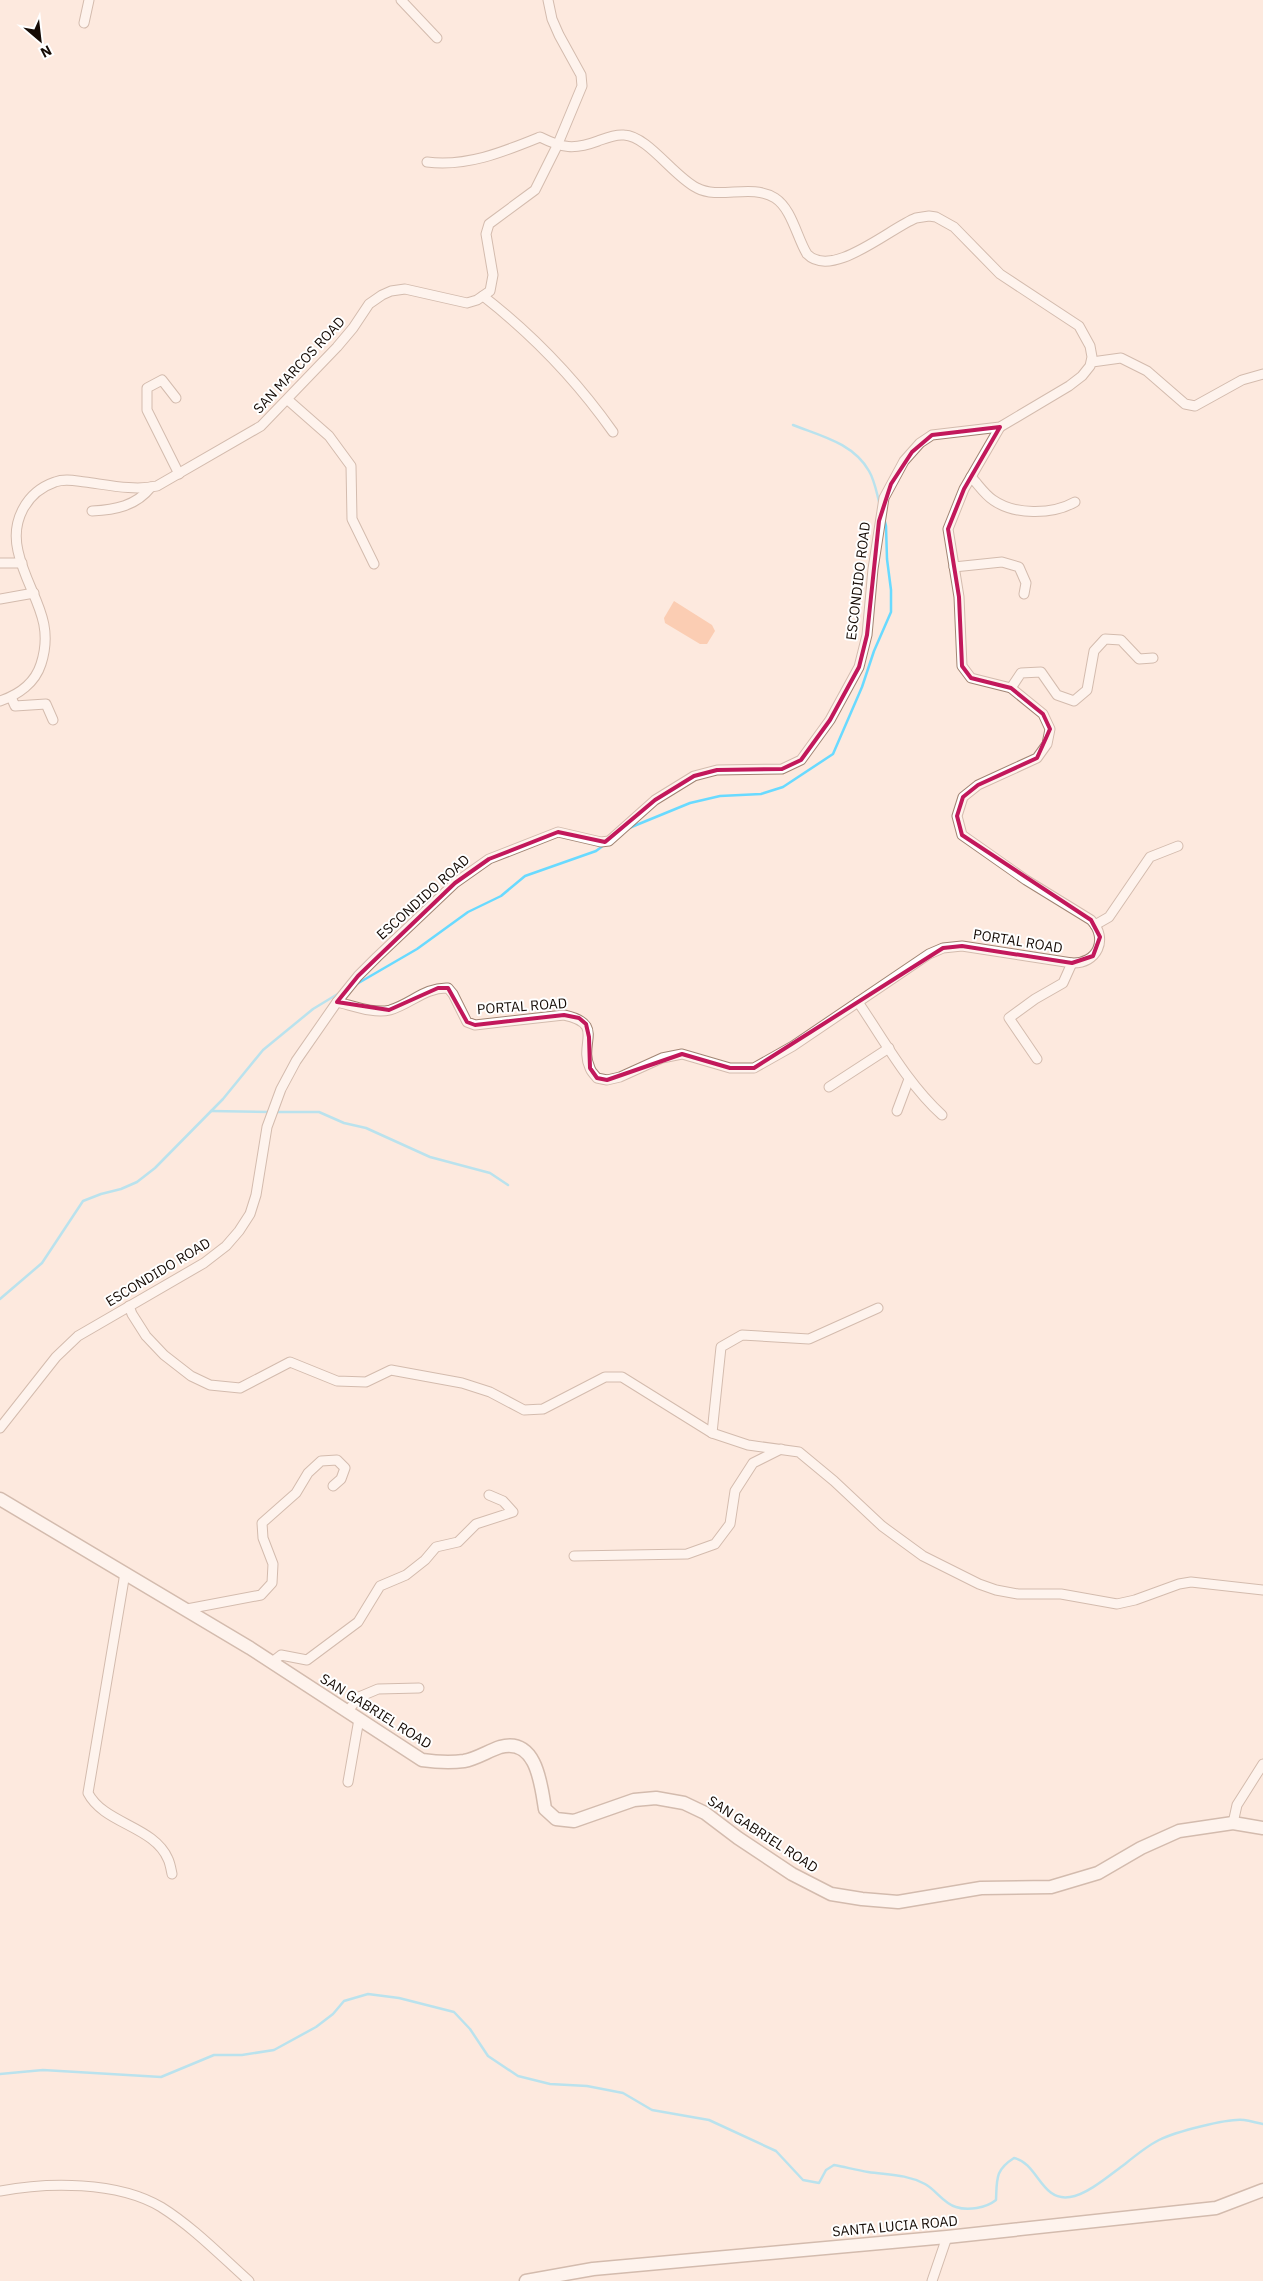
<svg xmlns="http://www.w3.org/2000/svg" width="1263" height="2281" viewBox="0 0 1263 2281" font-family="'IBM Plex Sans',sans-serif">
<rect width="100%" height="100%" fill="#fde9de"/>
<path fill="#f8ab7e" d="M674,601L712,625L715,631L707,644H700L665,623L664,618Z"/>
<g fill="none" stroke-linecap="round" stroke-linejoin="round">
<g stroke="#69daff" stroke-width="2.5">
<path d="M793,425C821,436 853,443 869,471C875,481 877,495 880,505"/>
<path d="M629,828L690,803L720,796L761,794L783,787L833,754L862,687L874,651L891,612V590L887,559L886,526L884,518"/>
<path d="M355,985L417,949L468,912L501,896L525,876L596,851L604,845"/>
<path d="M211,1111L270,1112"/>
<path d="M275,1112H319L344,1123L366,1128L430,1157L490,1173L508,1185"/>
<path d="M0,1299L42,1263L83,1201L101,1194L121,1189L137,1182L155,1168L223,1099L263,1050L313,1009L341,992"/>
<path d="M0,2074L43,2070L161,2077L214,2055H242L274,2050L316,2027L333,2014L344,2001L368,1994L399,1998L454,2012L470,2029L488,2056L518,2076L550,2084L587,2086L623,2093L652,2110L709,2120L776,2151L803,2180L819,2183L826,2170L834,2165C845,2167 856,2170 868,2172C888,2175 906,2174 925,2184C935,2189 944,2204 956,2207C968,2211 986,2208 996,2200C997,2179 995,2170 1014,2158C1038,2163 1041,2202 1070,2197C1087,2195 1111,2174 1125,2164C1136,2155 1147,2146 1159,2140C1175,2132 1228,2118 1244,2120C1251,2121 1257,2123 1263,2124"/>
</g>
<defs>
<g id="street">
<path d="M401,0L437,38"/>
<path d="M84,23L89,0"/>
<path d="M483,296C533,335 577,381 613,432"/>
<path d="M1092,362L1121,358L1147,371L1185,404L1195,406L1242,380L1263,374"/>
<path d="M176,398L162,380L147,388V410L179,474"/>
<path d="M288,400L329,436L351,466L352,519L374,564"/>
<path d="M971,477C978,484 984,494 993,500C1014,515 1052,515 1075,502"/>
<path d="M92,511C115,510 136,506 151,487"/>
<path d="M0,563H22"/>
<path d="M954,567L1002,562L1019,567L1026,583L1024,594"/>
<path d="M0,599L34,593"/>
<path d="M1011,688L1021,673L1041,672L1057,695L1074,701L1087,690L1094,651L1105,639L1121,640L1139,659L1153,658"/>
<path d="M11,697L15,706L46,704L53,720"/>
<path d="M0,701C18,695 35,683 41,664C56,618 27,593 18,551C11,521 26,492 55,482C65,478 76,481 85,482C108,485 135,491 157,486L261,426L337,347L353,328L369,304L382,295L391,291L405,289L467,303L477,300L490,291L493,275L486,234L489,224L535,190L557,146L582,86L581,75L559,35L552,19L548,0"/>
<path d="M1095,925L1109,917L1150,857L1178,846"/>
<path d="M337,1002C354,1006 374,1014 390,1010C411,1004 425,987 448,988L453,994L467,1022L475,1025L564,1015C606,1024 578,1043 590,1068C591,1072 595,1075 597,1078L607,1080L620,1077L662,1058L682,1054L730,1068H754L793,1046L929,954L943,948L962,946L1072,963C1097,964 1109,939 1091,920L1026,880L962,835L957,816L963,797L978,785L1037,758L1047,744L1050,729L1043,714L1011,688L971,678L962,666L959,597L948,529L964,489L1000,427"/>
<path d="M858,1002C884,1040 907,1083 942,1115"/>
<path d="M1037,1059L1009,1018L1035,999L1063,983L1072,963"/>
<path d="M829,1087L889,1048"/>
<path d="M897,1111L909,1079"/>
<path d="M129,1306L132,1314L146,1336L164,1355L191,1376L210,1385L240,1388L290,1362L337,1381L366,1382L391,1370L462,1383L490,1392L524,1410L543,1409L605,1377H622L712,1433L748,1445L799,1452L834,1481L882,1526L923,1556L979,1584L996,1590L1018,1594H1061L1117,1604L1135,1600L1179,1584L1191,1582L1263,1590"/>
<path d="M0,1428L56,1357L78,1336L204,1263L226,1246L239,1231L250,1214L256,1195L267,1127L281,1089L296,1061L337,1002L358,976L377,957L455,883L489,859L558,832L601,842L609,841L655,800L694,776L717,770L782,769L801,760L830,720L859,667L867,635L873,569L884,498L904,461L920,443L932,435L1000,427L1069,386L1082,376L1090,366L1092,357L1090,346L1079,326L1000,274L954,227L936,217L929,216L916,218C890,228 832,280 807,254C797,238 792,209 775,198C751,183 720,200 697,188C674,177 648,136 624,135C615,134 606,138 598,141C574,150 562,148 540,137C503,152 467,167 427,162"/>
<path d="M712,1433L721,1347L742,1335L809,1339L878,1308"/>
<path d="M574,1556L687,1554L715,1544L730,1524L735,1491L753,1463L781,1449"/>
<path d="M125,1573L88,1793C104,1824 154,1826 168,1859C170,1863 171,1869 172,1874"/>
<path d="M187,1609L261,1595L272,1583L273,1564L263,1538L262,1523L296,1493L308,1473L321,1461L337,1460L345,1468L341,1479L333,1486"/>
<path d="M272,1662L281,1655L307,1660L358,1622L380,1586L406,1575L425,1560L436,1547L458,1542L476,1524L513,1512L503,1501L489,1495"/>
<path d="M347,1712L359,1697L378,1689L419,1688"/>
<path d="M348,1782L359,1719"/>
<path d="M1233,1823L1237,1805L1263,1764"/>
<path d="M0,2191C48,2182 117,2181 161,2207C193,2227 221,2256 249,2281"/>
<path d="M932,2281L947,2237"/>
</g>
<g id="secondary">
<path d="M0,1499L250,1648L422,1760C436,1762 449,1763 464,1761C476,1759 488,1751 500,1747C537,1737 541,1785 545,1809L556,1819L574,1821L634,1800L656,1798L684,1803L705,1813L738,1838L792,1874L831,1894L862,1899L898,1902L981,1888L1051,1887L1098,1873L1141,1848L1179,1831L1233,1823L1263,1828"/>
<path d="M526,2281L593,2269L947,2237L1216,2208L1263,2190"/>
</g>
</defs>
<use href="#street" stroke="#a18473" stroke-width="11"/>
<use href="#secondary" stroke="#a18473" stroke-width="15"/>
<use href="#street" stroke="#fff" stroke-width="9"/>
<use href="#secondary" stroke="#fff" stroke-width="12"/>
</g>
<path d="M0 0H1263V2281H0ZM1000,427L964,489L948,529L959,597L962,666L971,678L1011,688L1043,714L1050,729L1037,758L978,785L963,797L957,816L962,835L1091,920L1100,937L1093,956L1072,963L962,946L943,948L754,1068H730L682,1054L607,1080L597,1078L590,1068L589,1037L586,1024L579,1018L564,1015L475,1025L467,1022L448,988H438L389,1010L337,1002L358,976L455,883L489,859L558,832L605,842L655,800L694,776L717,770L782,769L801,760L830,720L859,667L867,635L879,521L891,484L912,452L932,435Z" fill="#fde9de" fill-opacity=".55" fill-rule="evenodd"/>
<path fill="none" stroke="#c2185b" stroke-width="4" stroke-linejoin="round" d="M1000,427L964,489L948,529L959,597L962,666L971,678L1011,688L1043,714L1050,729L1037,758L978,785L963,797L957,816L962,835L1091,920L1100,937L1093,956L1072,963L962,946L943,948L754,1068H730L682,1054L607,1080L597,1078L590,1068L589,1037L586,1024L579,1018L564,1015L475,1025L467,1022L448,988H438L389,1010L337,1002L358,976L455,883L489,859L558,832L605,842L655,800L694,776L717,770L782,769L801,760L830,720L859,667L867,635L879,521L891,484L912,452L932,435Z"/>
<g text-anchor="middle" stroke-width="4" stroke-linejoin="round" paint-order="stroke">
<g font-size="14" fill="#150b05" stroke="#fff">
<text transform="translate(299 365) rotate(-47)" y="5">SAN MARCOS ROAD</text>
<text transform="translate(858 581) rotate(-83)" y="5">ESCONDIDO ROAD</text>
<text transform="translate(423 897) rotate(-42)" y="5">ESCONDIDO ROAD</text>
<text transform="translate(1018 941) rotate(9)" y="5">PORTAL ROAD</text>
<text transform="translate(522 1006) rotate(-4)" y="5">PORTAL ROAD</text>
<text transform="translate(158 1272) rotate(-31)" y="5">ESCONDIDO ROAD</text>
<text transform="translate(376 1711) rotate(32)" y="5">SAN GABRIEL ROAD</text>
<text transform="translate(763 1834) rotate(33)" y="5">SAN GABRIEL ROAD</text>
<text transform="translate(895 2226) rotate(-5)" y="5">SANTA LUCIA ROAD</text>
</g>
</g>
<g transform="translate(40 40) rotate(152)" stroke="#ffffff" stroke-width="4" paint-order="stroke">
<path d="M0-4L9 19L0 12L-9 19Z" fill="#150b05"/>
<text y="-8" font-size="14" font-weight="bold" text-anchor="middle" fill="#150b05">N</text>
</g>
</svg>
